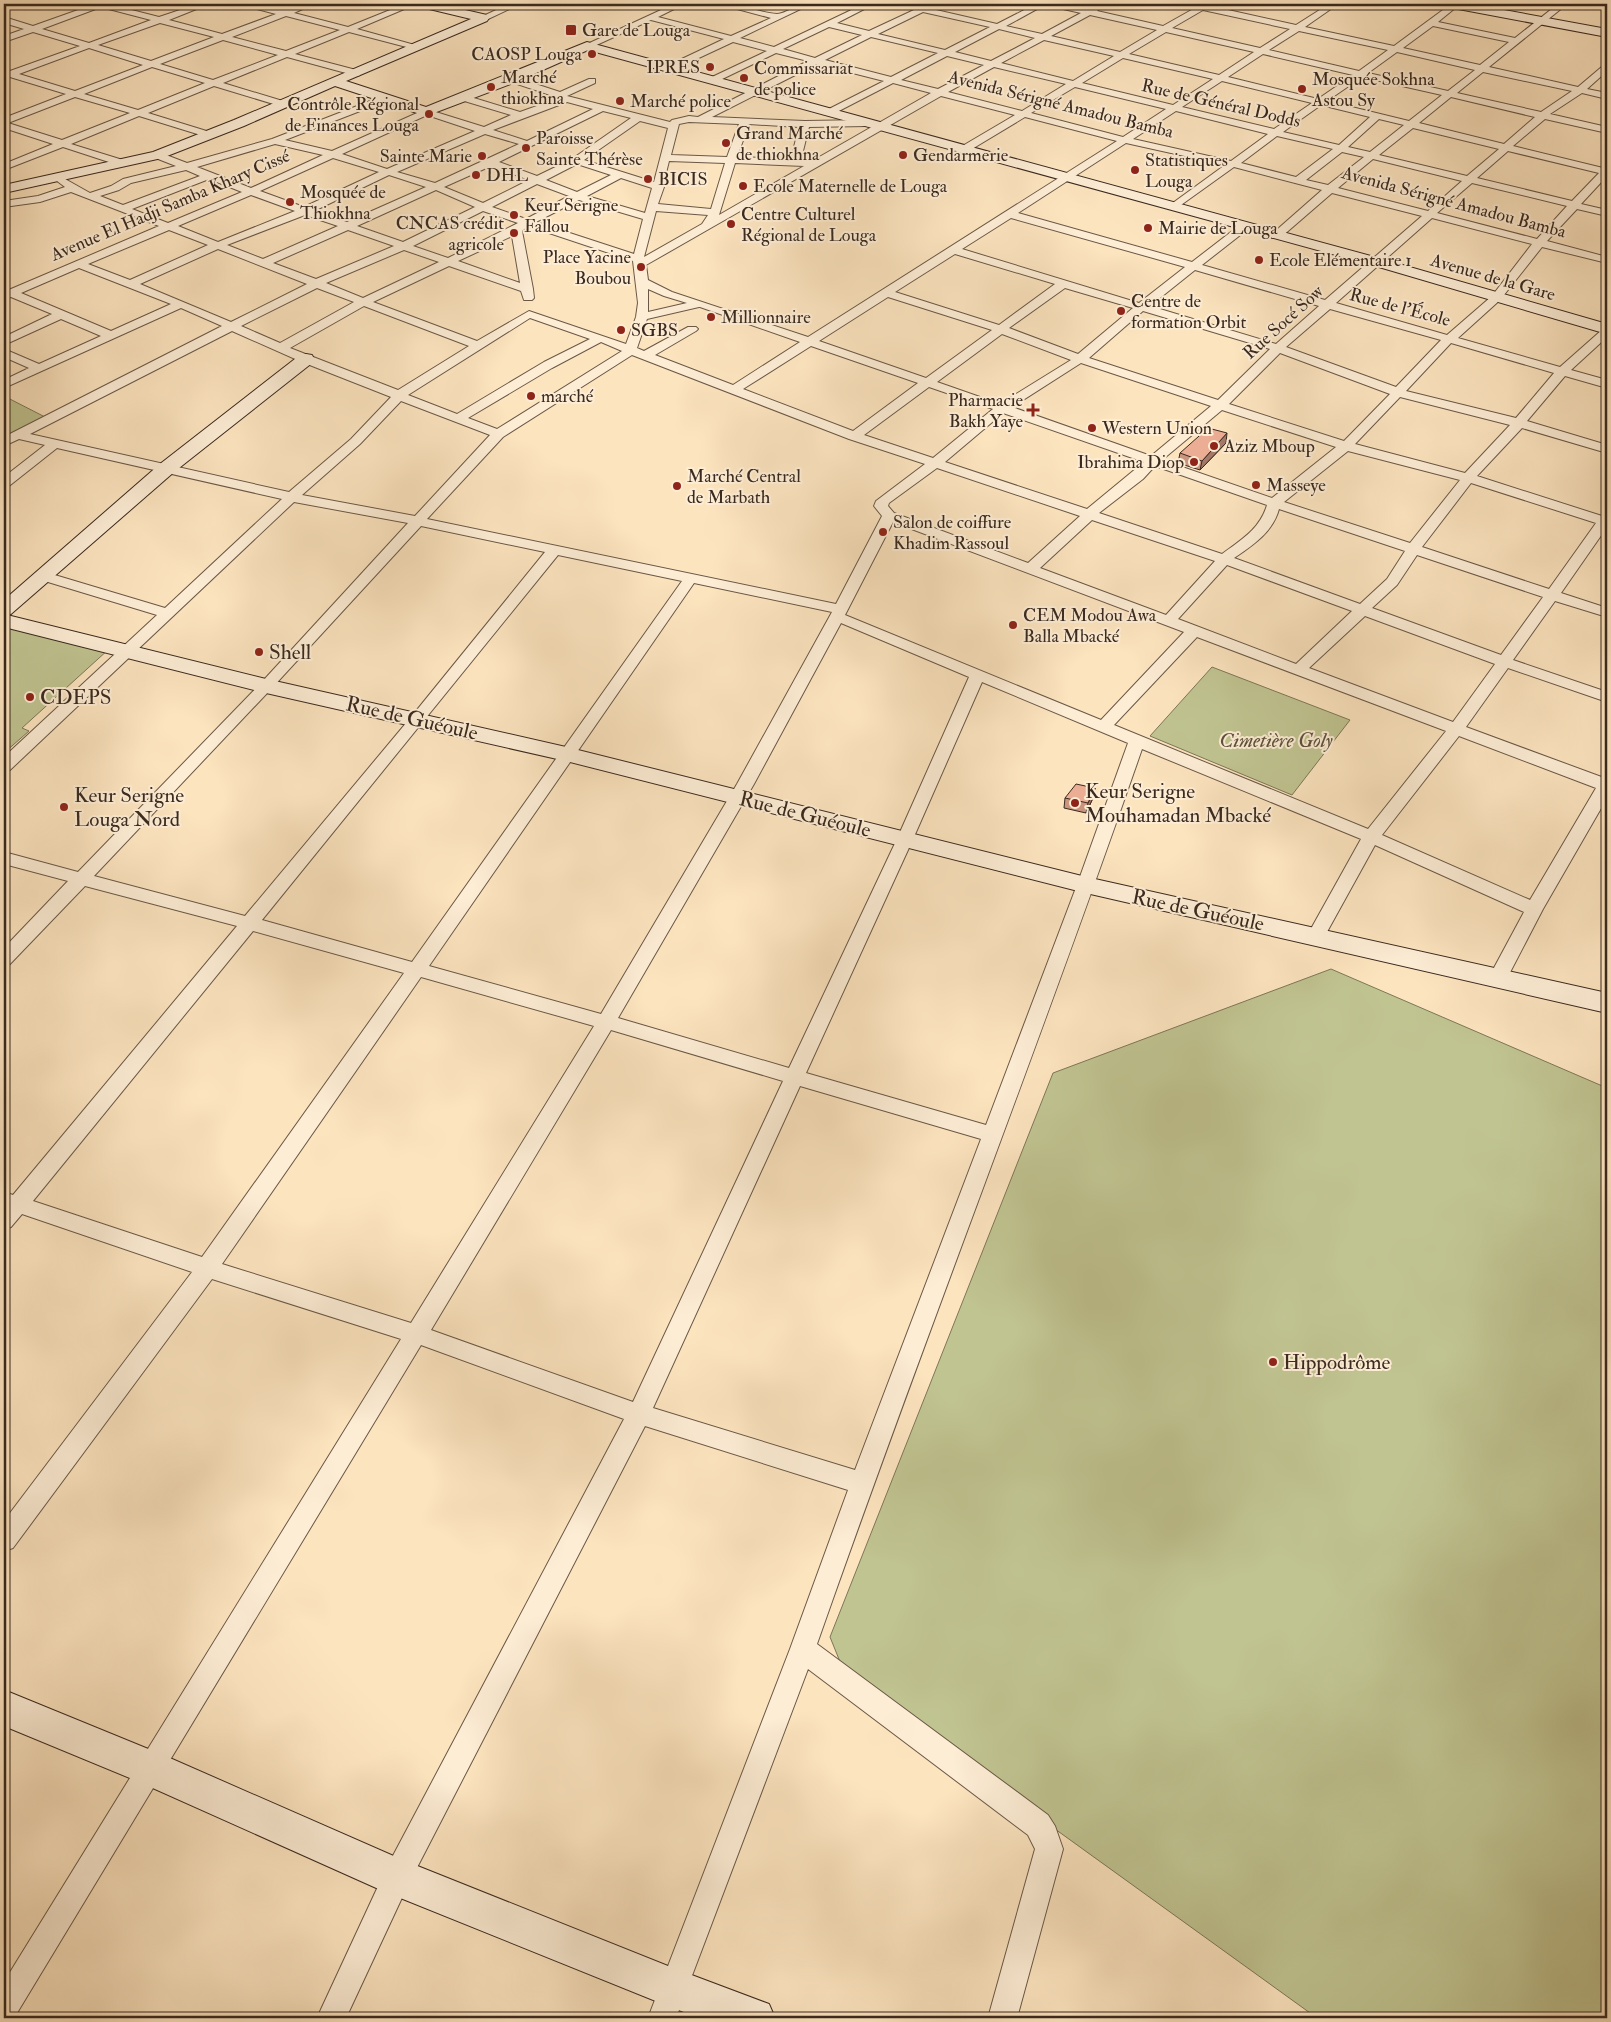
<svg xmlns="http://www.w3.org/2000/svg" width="1611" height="2022" viewBox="0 0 1611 2022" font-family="'IM FELL Double Pica',serif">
<rect width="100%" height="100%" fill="#fce4bf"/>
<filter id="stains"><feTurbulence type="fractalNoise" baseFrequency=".004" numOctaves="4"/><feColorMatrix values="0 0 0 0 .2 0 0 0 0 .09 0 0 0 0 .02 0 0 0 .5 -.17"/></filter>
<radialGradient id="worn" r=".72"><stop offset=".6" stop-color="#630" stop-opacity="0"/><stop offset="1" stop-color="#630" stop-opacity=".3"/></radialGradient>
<g fill="#c0c491" stroke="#7d7658">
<path d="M4,396L47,418L4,439Z"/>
<path d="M7,625L109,649L22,728L29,731L4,753V628Z"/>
<path d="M1212,667L1350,720L1292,795L1150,736Z"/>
<path d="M1331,969L1607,1088V2018H1317L847,1679L830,1637L1053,1073Z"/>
</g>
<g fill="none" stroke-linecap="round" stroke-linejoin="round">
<defs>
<g id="street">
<path d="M95,4H108L159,17L198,4H209L169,20L222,34L276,14L246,6L245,4C257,4 278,11 285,10C296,9 301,4 313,4L294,13L348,27L405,4H416L357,29L422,47L418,50L349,32L295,54L360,71V75L357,76L287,57L223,83L286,102V106H280L214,86L148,113L213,133V137H207L139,116L71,144L126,161V165H118L63,147L4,170V164L53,144L4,128V118L66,94L10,77H4V69L10,71L80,46L33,32L4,42V36L24,29L4,23V17L33,26ZM101,7L151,20L89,43L42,29ZM286,16L340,30L286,51L232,37ZM160,23L214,37L151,61L98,45ZM223,40L278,55L213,80L160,64ZM89,48L143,65L75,91L19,74ZM152,67L205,83L138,110L84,94ZM75,97L130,113L62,140L8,123Z"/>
<path d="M509,4H520L486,20L479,18Z"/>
<path d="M674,4H684L658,17L731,36L771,18L726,6L725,4C743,4 759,13 777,14C785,14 797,4 811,4L740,38L774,47L864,4H874L837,23L869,31L914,10L897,6L896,4H910L997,24L1036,4H1046L1006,26L1042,34L1081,13L1050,6L1049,4C1064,4 1081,11 1095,6L1099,9L1097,11L1163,26L1195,8L1185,4H1211L1210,6L1296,25L1329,4H1338L1305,27L1394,46L1451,4H1460L1438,22L1515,38L1558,4H1567L1489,67L1578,87L1604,65L1607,64V71L1587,89L1607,93V99L1582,93L1550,114L1607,127V133L1545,119L1513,146L1603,168L1607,167V176L1581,204L1607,210V216L1577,209L1547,241L1607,257V263L1542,247L1500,300L1458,338L1560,367L1603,329L1607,328V337L1571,370L1607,380V388L1565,376L1527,421L1607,445V453L1522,428L1477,476L1602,516L1607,514V527L1561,593L1607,608V617L1555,601L1513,660L1607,692V702L1508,668L1466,727L1607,779V798L1543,909L1504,984L1497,986L1490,984L1488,979L1524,912L1375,845L1322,941L1316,942L1310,941L1307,936L1361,839L1142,749C1038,1049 922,1344 817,1644L1048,1815L1055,1826L1063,1849L1017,2018H988L1035,1849L1028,1835L808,1669L676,2018H648L790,1649L848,1490L645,1426L407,1887L346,2018H317L387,1867L624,1419L421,1345L14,2018H4V1982L401,1339L212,1279L13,1548L4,1551V1521L192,1272L22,1214L11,1227L4,1230V1192L13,1195L237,926L85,886L10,964L4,966V948L68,881L4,864V852L78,872L261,683L408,523L294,502L10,770L4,771V757L157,615L38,579L36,576L38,573H48L165,608L282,499L57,448L9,486L4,487V477L45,445L19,439L4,446V437L222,326L181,308L4,388V380L29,368L4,357V349L39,364L101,336L61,319L4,345V337L52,314L11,297L4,299V292L159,226L71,192L40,202L4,207V201L38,196L65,187L53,178L58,175L90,193L111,186L123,179L176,166L153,157V153H161L187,163L272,139L383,96L388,99L386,101L285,140L332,151L426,109L484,127L511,115L461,100V96L464,95L520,112L559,98L508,81L506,79L511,76L560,92L589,79H595V83L567,96L670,122L672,120L689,116L698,117L808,61L776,53L716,82H710V78L767,51L733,42L673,70H667V66L724,39L651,20L590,48H584L583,46ZM1203,10L1290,29L1260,48L1172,28ZM923,12L990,27L945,50L878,34ZM1090,15L1157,30L1120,52L1051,36ZM1433,26L1509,42L1480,65L1403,48ZM829,27L862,35L815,58L783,49ZM999,29L1035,38L991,61L955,52ZM1299,31L1388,50L1359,71L1269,50ZM1166,32L1254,52L1219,75L1129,54ZM871,37L938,53L891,77L825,60ZM1044,40L1114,56L1073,81L1001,63ZM1397,52L1475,70L1448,91L1368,73ZM1263,54L1353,75L1318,99L1228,77ZM947,56L984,65L938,89L901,80ZM1123,58L1213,79L1173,105L1082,83ZM817,64L884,81L827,110V114H833L893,83L931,93L814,160L801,159L809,127L867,126L872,123L867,120L805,121L712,117ZM994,67L1066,84L1022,111L948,92ZM1483,72L1572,91L1541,112L1457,93ZM1362,77L1442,95L1409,121L1327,101ZM1222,81L1312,103L1274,129L1182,107ZM1075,87L1166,109L1123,137L1031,113ZM941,96L1015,115L959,148V152H967L1025,117L1117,141L808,337L672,292L648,280L646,265ZM1451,97L1535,117L1504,144L1419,123ZM567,102L593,109L527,141L493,130ZM1321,105L1370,117L1339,145L1283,132ZM603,111L631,118L572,159L537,176L499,162ZM1176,111L1268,134L1231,161L1133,139ZM427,115L475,131L387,169L342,154ZM1379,119L1404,125L1370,152L1348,147ZM640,121L668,128L654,182L584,160ZM689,122L739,124L727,157L671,155L679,124ZM749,124L799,127L791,159L737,157ZM1413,128L1499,149L1467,176L1379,155ZM485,134L519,144L435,183L397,172ZM1277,136L1333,149L1296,177L1241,163ZM1126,143L1225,165L1170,205L1169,207L1174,210L1234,167L1322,190L1272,234L1271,236L1272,238H1280L1332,193L1422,216L1325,300L1202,265L1248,229L1249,227L1248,225H1240L1192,262L1018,213ZM275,144L323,155L251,188L197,167ZM1508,151L1599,173L1572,201L1477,178ZM1342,152L1364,157L1328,185L1306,180ZM333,158L379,172L304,207L260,191ZM1373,159L1462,181L1428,211L1338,188ZM669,161L725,163L711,209L658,204L664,187L663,185ZM735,163L804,166L719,215ZM577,164L611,175L577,192L546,180ZM491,166L529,180L483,203L444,187ZM186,170L200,176L123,205L100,196L119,190L131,183ZM389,175L426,187L347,222L314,211ZM621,178L652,188L645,213L587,196ZM209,179L242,192L168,223L132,209ZM1472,183L1567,206L1537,239L1437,213ZM537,184L569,196L526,219L492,207ZM436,190L475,207L403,242L357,226ZM251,195L295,211L218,242L178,226ZM579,200L643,219L634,254L536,222ZM483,211L518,223L448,258L413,246ZM656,211L708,215L702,224L644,257ZM305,215L338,226L263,259L227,245ZM1011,218L1185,267L1139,303L962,249ZM1432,218L1532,244L1492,296L1447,335L1336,303ZM528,226L633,261L638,303L636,317L626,344L529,311L477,341L373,302L449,266L521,291L524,300H532L534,298L533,289L522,231ZM169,230L208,245L130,280L88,264ZM348,230L394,246L316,279L273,263ZM512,236L520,283L458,261ZM218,249L307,284L231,322L140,284ZM404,250L439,262L363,298L326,283ZM955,254L1055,284L999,325L895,292ZM79,268L171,304L111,331L21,293ZM1195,270L1319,306L1276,344L1150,306ZM317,288L354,302L280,343L241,326ZM1065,288L1133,308L1078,354L1009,328ZM648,289L664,296L687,303L648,312ZM888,297L992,330L926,378L819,341ZM364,306L469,346L398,390L290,348ZM699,307H700L800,342L733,385L655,355L696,331L698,329L696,327H688L644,351L637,348L647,319ZM1330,309L1441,340L1396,387L1286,347ZM1143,311L1270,349L1218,400L1089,358ZM530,318L590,339L544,362L457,414L408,395ZM232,331L302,362L391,397L351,439L289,492L30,434ZM1002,334L1071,360L1000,404L937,382ZM601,342L622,351L497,429L468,418L552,368ZM1451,343L1554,373L1516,418L1406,391ZM811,346L918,383L853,431L743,389ZM1280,353L1390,394L1344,441L1229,404ZM632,355L849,439L925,464L876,501L874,506L882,516L836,604L427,519L503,437ZM1081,363L1211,406L1151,456L1012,407ZM929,387L993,409L933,458L864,435ZM1400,397L1510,425L1465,473L1355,444ZM401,401L490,435L415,516L302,495L360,444ZM1222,410L1336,447L1272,498L1162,460ZM1003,413L1144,462L1087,509L945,462ZM1348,451L1460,480L1410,543L1284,502ZM1155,466L1267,505C1260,529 1241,540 1222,554L1099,513L1143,479ZM937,468L1080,516L1028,563L894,513L888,506L889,503ZM1471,483L1596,523L1549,589L1422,547ZM1279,509L1405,551L1387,579L1360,604L1234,558C1253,545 1273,532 1279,509ZM1092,520L1215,561L1166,615L1040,568ZM893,522L1184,632L1101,720L845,615ZM421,526L545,552L412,716L245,916L94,876L271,689ZM558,555L682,581L412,962L262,920ZM1417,555L1543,597L1501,655L1372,608L1397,585ZM1227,565L1352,611L1296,664L1178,619ZM694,583L832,612L737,784L601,1014L429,966ZM1365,616L1495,664L1453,722L1309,668ZM841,623L969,677L897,839L789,1068L618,1018L754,784ZM1197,637L1446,731L1368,829L1114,725ZM982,682L1128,743L1077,885L986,1125L806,1073L913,839ZM1459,736L1596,788L1530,900L1382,835ZM253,931L404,973L202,1257L33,1201ZM421,977L594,1026L411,1323L222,1264ZM611,1030L783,1081L633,1402L431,1330ZM800,1086L981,1139L855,1470L653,1408Z"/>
<path d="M1595,4H1607V7L1596,6Z"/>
</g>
<g id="secondary">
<path d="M419,4H439L487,15L489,18L487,21L346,81L426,107L587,42L1382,259L1607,324V334L1372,265L588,50L516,82L426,116L335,86L244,126L162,158L4,193V185L153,152L234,120L471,19L421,7Z"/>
<path d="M1447,4H1471L1607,29V37L1453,8Z"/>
<path d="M306,354L312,355L314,359L312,363L174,472L11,614L7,615L266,679L566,747L1086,877L1607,993V1013L1086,893L566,761L266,693L4,627V600L160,464L300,355Z"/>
<path d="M4,1690L163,1755L405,1861L673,1968L769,2004L775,2018H700L673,2008L383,1891L137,1781L4,1726Z"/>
</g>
</defs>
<use href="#street" stroke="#6a5846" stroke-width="2"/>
<use href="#secondary" stroke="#3a291e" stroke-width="2"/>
<use href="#street" fill="#fdedd5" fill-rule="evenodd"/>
<use href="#secondary" fill="#fdedd5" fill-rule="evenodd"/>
</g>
<g fill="#ca957f" stroke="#3a291e">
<path d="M1226,443L1200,470L1178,463L1180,453Z"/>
<path d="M1095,788L1093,798L1086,813L1064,808L1065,798Z"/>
</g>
<g fill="#a47968" stroke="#3a291e">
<path d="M1227,433L1226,443L1200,470L1202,461Z"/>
<path d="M1095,788L1093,798L1086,813L1088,803Z"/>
</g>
<g fill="#ebad94" stroke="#3a291e">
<path d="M1208,428L1227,433L1202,461L1180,453Z"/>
<path d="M1076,784L1095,788L1088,803L1065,798Z"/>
</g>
<g fill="#8f2418" stroke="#fdedd5" stroke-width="2">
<rect x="565" y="24" width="12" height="12" rx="2.5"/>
<circle cx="592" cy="54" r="5"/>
<circle cx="710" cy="67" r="5"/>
<circle cx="744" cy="78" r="5"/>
<circle cx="491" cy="87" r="5"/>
<circle cx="1302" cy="89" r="5"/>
<circle cx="620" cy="101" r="5"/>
<circle cx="429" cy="114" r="5"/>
<circle cx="726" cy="143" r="5"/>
<circle cx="526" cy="148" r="5"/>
<circle cx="903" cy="155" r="5"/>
<circle cx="482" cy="156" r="5"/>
<circle cx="1135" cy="170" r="5"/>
<circle cx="476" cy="175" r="5"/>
<circle cx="648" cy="179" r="5"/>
<circle cx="743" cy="186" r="5"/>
<circle cx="290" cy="202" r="5"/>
<circle cx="514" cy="215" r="5"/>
<circle cx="731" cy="224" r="5"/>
<circle cx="1148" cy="228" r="5"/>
<circle cx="514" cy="233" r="5"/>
<circle cx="1259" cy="260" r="5"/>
<circle cx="641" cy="267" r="5"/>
<circle cx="1121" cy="311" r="5"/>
<circle cx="711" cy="317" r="5"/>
<circle cx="621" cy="330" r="5"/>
<circle cx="531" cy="396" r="5"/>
<path d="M1030.5 402.5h5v5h5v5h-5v5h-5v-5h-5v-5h5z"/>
<circle cx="1092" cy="428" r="5"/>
<circle cx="1214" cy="446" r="5"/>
<circle cx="1194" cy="462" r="5"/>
<circle cx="1256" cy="485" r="5"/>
<circle cx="677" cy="486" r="5"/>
<circle cx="883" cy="532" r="5"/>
<circle cx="1013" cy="625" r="5"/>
<circle cx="259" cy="652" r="5"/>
<circle cx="30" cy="697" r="5"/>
<circle cx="1075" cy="803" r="5"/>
<circle cx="64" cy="807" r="5"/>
<circle cx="1273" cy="1362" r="5"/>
</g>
<g text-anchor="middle" stroke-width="4" stroke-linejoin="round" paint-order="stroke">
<g font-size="18" fill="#3a291e" stroke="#fdedd5" text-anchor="start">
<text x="582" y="36">Gare de Louga</text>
<text x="582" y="60" text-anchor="end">CAOSP Louga</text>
<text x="700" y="73" text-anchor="end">IPRES</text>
<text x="754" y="74">Commissariat<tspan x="754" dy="21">de police</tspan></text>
<text x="501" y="83">Marché<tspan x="501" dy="21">thiokhna</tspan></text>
<text x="1312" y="85">Mosquée Sokhna<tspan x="1312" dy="21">Astou Sy</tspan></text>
<text x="630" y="107">Marché police</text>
<text x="419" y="110" text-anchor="end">Contrôle Régional<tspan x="419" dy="21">de Finances Louga</tspan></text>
<text x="736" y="139">Grand Marché<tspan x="736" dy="21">de thiokhna</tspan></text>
<text x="536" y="144">Paroisse<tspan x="536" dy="21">Sainte Thérèse</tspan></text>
<text x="913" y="161">Gendarmerie</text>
<text x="472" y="162" text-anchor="end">Sainte Marie</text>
<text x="1145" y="166">Statistiques<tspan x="1145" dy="21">Louga</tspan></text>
<text x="486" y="181">DHL</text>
<text x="658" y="185">BICIS</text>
<text x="753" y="192">Ecole Maternelle de Louga</text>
<text x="300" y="198">Mosquée de<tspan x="300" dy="21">Thiokhna</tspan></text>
<text x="524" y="211">Keur Serigne<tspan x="524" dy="21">Fallou</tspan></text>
<text x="741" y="220">Centre Culturel<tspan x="741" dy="21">Régional de Louga</tspan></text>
<text x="504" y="229" text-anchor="end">CNCAS crédit<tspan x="504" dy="21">agricole</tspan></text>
<text x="1158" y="234">Mairie de Louga</text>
<text x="631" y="263" text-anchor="end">Place Yacine<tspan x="631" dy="21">Boubou</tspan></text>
<text x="1269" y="266">Ecole Elémentaire 1</text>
<text x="1131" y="307">Centre de<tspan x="1131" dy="21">formation Orbit</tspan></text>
<text x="721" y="323">Millionnaire</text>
<text x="631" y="336">SGBS</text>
<text x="541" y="402">marché</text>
<text x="1023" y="406" text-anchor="end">Pharmacie<tspan x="1023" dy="21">Bakh Yaye</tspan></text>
<text x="1102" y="434">Western Union</text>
<text x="1224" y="452">Aziz Mboup</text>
<text x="1184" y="468" text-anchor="end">Ibrahima Diop</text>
<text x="687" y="482">Marché Central<tspan x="687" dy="21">de Marbath</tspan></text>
<text x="1266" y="491">Masseye</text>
<text x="893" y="528">Salon de coiffure<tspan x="893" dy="21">Khadim Rassoul</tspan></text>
<text x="1023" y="621">CEM Modou Awa<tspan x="1023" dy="21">Balla Mbacké</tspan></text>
</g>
<g font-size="18" fill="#3a291e" stroke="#fdedd5">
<text transform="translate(1221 103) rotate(13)" y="6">Rue de Général Dodds</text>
<text transform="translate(1061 104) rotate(14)" y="6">Avenida Sérigné Amadou Bamba</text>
<text transform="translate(1454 202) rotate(15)" y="6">Avenida Sérigné Amadou Bamba</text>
<text transform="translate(170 205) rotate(-23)" y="6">Avenue El Hadji Samba Khary Cissé</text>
<text transform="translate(1493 277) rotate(16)" y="6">Avenue de la Gare</text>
<text transform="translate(1400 307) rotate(15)" y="6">Rue de l'École</text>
<text transform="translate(1283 322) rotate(-42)" y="6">Rue Socé Sow</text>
</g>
<g font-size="21" fill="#3a291e" stroke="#fdedd5" text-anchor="start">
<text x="269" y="659">Shell</text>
<text x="40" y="704">CDEPS</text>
<text x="1085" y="798">Keur Serigne<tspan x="1085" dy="24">Mouhamadan Mbacké</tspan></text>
<text x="74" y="802">Keur Serigne<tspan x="74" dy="24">Louga Nord</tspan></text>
<text x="1283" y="1369">Hippodrôme</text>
</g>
<g font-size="21" fill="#3a291e" stroke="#fdedd5">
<text transform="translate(412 718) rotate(13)" y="7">Rue de Guéoule</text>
<text transform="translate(805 814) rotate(14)" y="7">Rue de Guéoule</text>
<text transform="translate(1198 910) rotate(12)" y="7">Rue de Guéoule</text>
</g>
<g font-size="21" font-style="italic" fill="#5c503b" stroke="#fdedd5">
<text x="1276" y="747">Cimetière Goly</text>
</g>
</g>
<rect width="1611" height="2022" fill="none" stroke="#fce4bf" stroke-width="20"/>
<rect x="5" y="5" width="1601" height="2012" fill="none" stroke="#3a291e" stroke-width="2.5"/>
<rect x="10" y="10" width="1591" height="2002" fill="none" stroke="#3a291e"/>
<rect width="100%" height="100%" filter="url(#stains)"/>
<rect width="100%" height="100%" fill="url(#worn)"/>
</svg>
